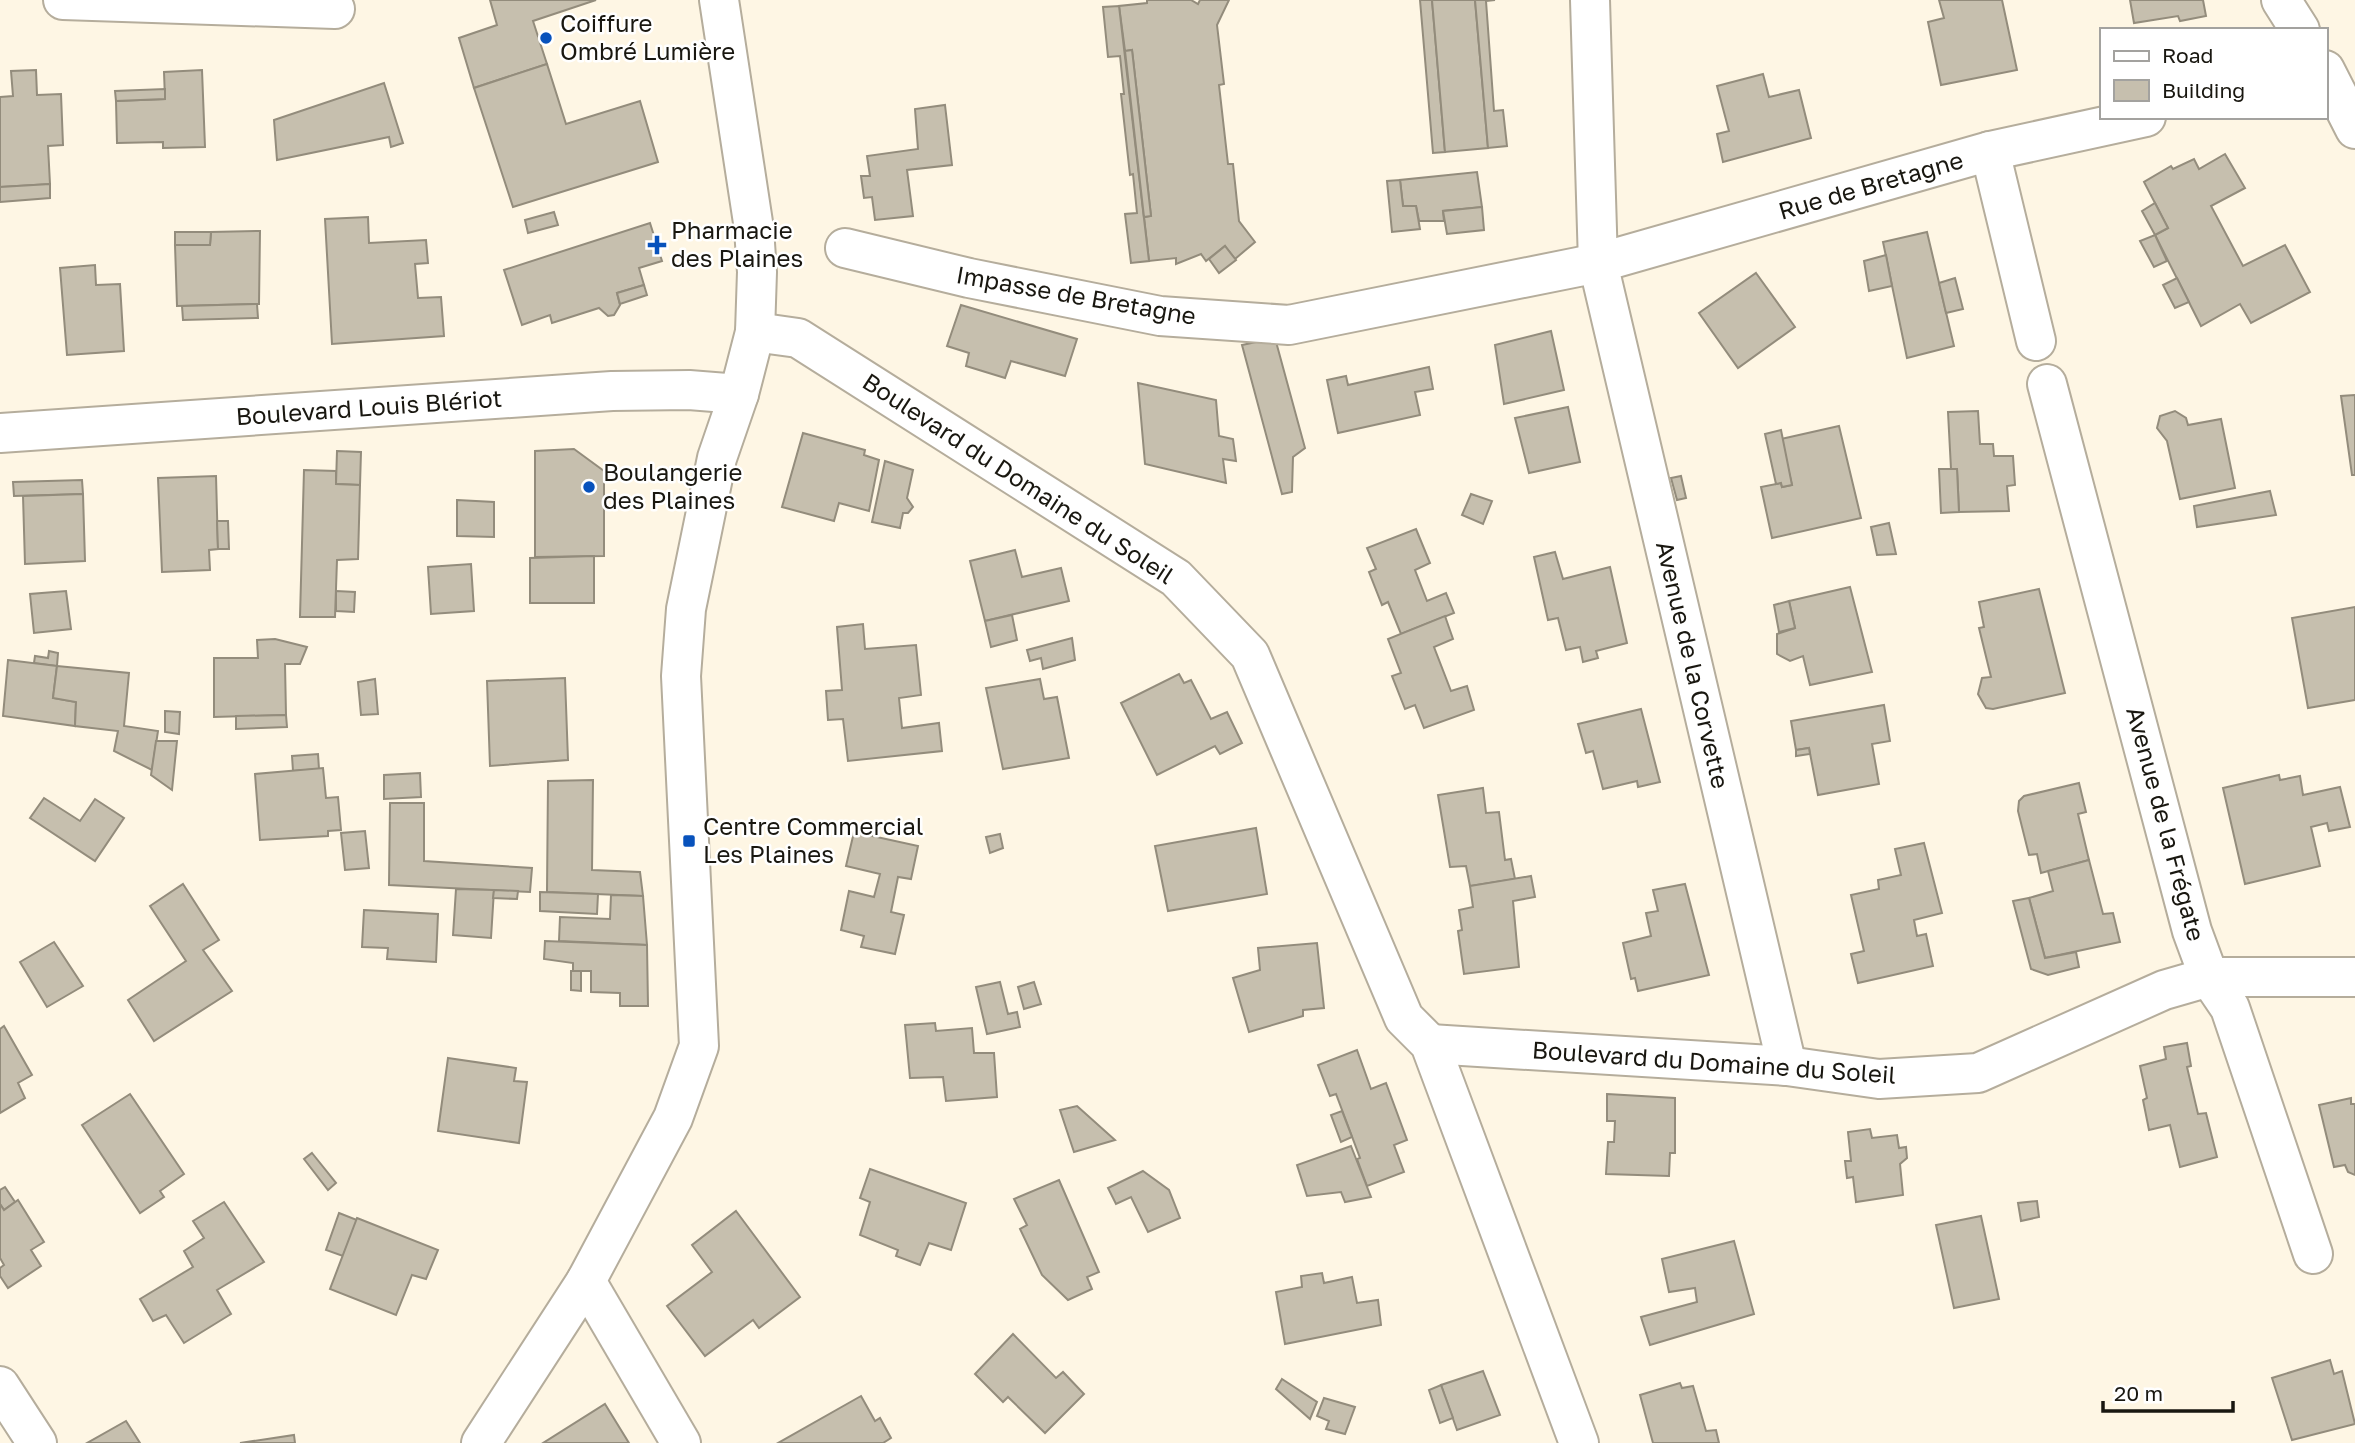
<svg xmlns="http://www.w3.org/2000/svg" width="2355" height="1443" viewBox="0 0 2355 1443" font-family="'Golos Text',sans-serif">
<rect width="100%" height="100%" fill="#fef6e4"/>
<g fill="#c6bfae" stroke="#938c7c" stroke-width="2">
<path d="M490,0H596L533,21L547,64L474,88L459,38L497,25Z"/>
<path d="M1147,0H1191L1198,4L1200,0H1229L1217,25L1224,84L1219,85L1228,164H1233L1239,221L1255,242L1235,259L1225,246L1206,261L1201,254L1176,264V258L1149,261L1144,217L1151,216L1132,50L1125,51L1119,6L1147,3Z"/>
<path d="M1420,0H1432L1445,152L1433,153Z"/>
<path d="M1432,0H1475L1488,148L1445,152Z"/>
<path d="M1475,0H1495L1486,1L1494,111L1503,110L1507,146L1488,148Z"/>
<path d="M1939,0H2002L2017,70L1941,85L1928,22L1944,18Z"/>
<path d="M2130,0H2203L2206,16L2180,21L2178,16L2134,23Z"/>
<path d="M1119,6L1149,261L1131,263L1125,214L1137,213L1133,174L1130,175L1121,94H1124L1120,56L1108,57L1103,7Z"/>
<path d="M1132,50L1151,216L1144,217L1125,51Z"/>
<path d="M547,64L566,124L640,101L658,162L513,207L474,88Z"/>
<path d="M36,70L37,95L61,94L63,145L48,146L50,184L0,187V97L13,96L11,71Z"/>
<path d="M202,70L205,147L163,148V142L117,143L116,101L165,99L164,72Z"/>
<path d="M1763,74L1769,97L1799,90L1811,138L1723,162L1717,134L1729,131L1717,86Z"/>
<path d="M384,83L403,143L391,147L389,137L277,160L274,120Z"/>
<path d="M165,89V99L116,101L115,91Z"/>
<path d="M945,105L952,165L907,170L913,216L875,220L872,197L864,198L861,176H870L867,156L918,149L915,109Z"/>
<path d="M2225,154L2245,188L2211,206L2243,266L2285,245L2310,292L2251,323L2240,304L2201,326L2155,235L2168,228L2144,182L2171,166L2173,169L2194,159L2199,169Z"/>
<path d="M1477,172L1482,207L1443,211L1444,221H1419L1416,206H1403L1400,180Z"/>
<path d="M1400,180L1403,206H1416L1420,229L1392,232L1387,181Z"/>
<path d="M50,184V198L0,202V187Z"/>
<path d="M2155,203L2168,228L2155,235L2142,211Z"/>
<path d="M1482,207L1484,230L1447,234L1443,211Z"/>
<path d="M554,212L558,225L528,233L525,220Z"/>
<path d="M368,217L369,243L426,240L428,263L415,264L418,298L441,297L444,336L332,344L325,219Z"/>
<path d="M650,223L662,261L639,268L644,285L617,293L620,305L614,315L608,316L599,308L552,323L550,315L522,325L504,270Z"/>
<path d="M260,231L259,304L177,306L175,245H210L211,232Z"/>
<path d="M175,232H211L210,245H175Z"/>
<path d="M1927,232L1954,346L1907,358L1883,242Z"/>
<path d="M2155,235L2167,261L2154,267L2140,241Z"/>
<path d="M1225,246L1236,260L1219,273L1209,259Z"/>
<path d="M1886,255L1892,286L1869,291L1864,261Z"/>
<path d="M95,265L96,285L120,284L124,351L67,355L60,268Z"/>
<path d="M1756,273L1795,327L1738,368L1699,313Z"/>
<path d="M1955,278L1963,309L1946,313L1939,283Z"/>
<path d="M2177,278L2189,302L2175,308L2163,285Z"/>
<path d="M644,285L647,295L620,304L617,293Z"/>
<path d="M257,304L258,318L183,320L182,306Z"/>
<path d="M961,305L1077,339L1065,376L1011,361L1005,378L966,366L969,353L947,346Z"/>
<path d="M1551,331L1564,390L1504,404L1495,345Z"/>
<path d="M1275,338L1305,448L1293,457L1292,492L1282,494L1242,345Z"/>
<path d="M1429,367L1433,389L1415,392L1420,415L1338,433L1327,380L1346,376L1348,385Z"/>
<path d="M1138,383L1216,400L1219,436L1233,439L1236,461L1223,459L1226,483L1145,464Z"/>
<path d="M2355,395V475H2352L2341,396Z"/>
<path d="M1568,407L1580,462L1529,473L1515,418Z"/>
<path d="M1978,411L1980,444H1993L1994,456H2013L2015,485L2007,486L2009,511L1959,512L1957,469H1951L1948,412Z"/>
<path d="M2175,411L2186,418L2188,425L2221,419L2235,488L2180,499L2167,441L2157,428L2160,416Z"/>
<path d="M1839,426L1861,518L1772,538L1761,487L1781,483L1782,487L1792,485L1781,439Z"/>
<path d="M1781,430L1792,485L1782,487L1781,483L1776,484L1765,434Z"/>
<path d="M803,433L865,450L864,455L879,460L869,511L839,503L834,521L782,507Z"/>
<path d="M574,449L604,471V556L535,557V451Z"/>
<path d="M337,451L361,452L360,485L336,484Z"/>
<path d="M885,461L913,470L907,498L913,507L908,513H903L900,528L872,522Z"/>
<path d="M1939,469H1957L1959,512L1941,513Z"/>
<path d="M304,470L336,471V484L360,485L358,559L337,560L335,617H300Z"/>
<path d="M216,476L218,549L209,550L210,570L162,572L158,478Z"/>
<path d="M1681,476L1686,498L1677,500L1671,478Z"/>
<path d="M82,480L83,494L14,496L13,482Z"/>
<path d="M2270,491L2276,515L2197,527L2194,506Z"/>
<path d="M83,494L85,561L25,564L23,496Z"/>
<path d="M1471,494L1492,501L1483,524L1462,515Z"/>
<path d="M457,500L494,502V537L457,536Z"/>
<path d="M217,521H228L229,549H218Z"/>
<path d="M1889,523L1896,554L1877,555L1871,527Z"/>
<path d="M1416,529L1430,563L1415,570L1427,601L1446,593L1454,613L1401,634L1388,602L1382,605L1369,572L1376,569L1367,548Z"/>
<path d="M1015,550L1022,577L1061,568L1069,601L985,621L970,561Z"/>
<path d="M1555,552L1563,579L1610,567L1627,643L1596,651L1598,658L1583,662L1580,647L1566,650L1558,618L1548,620L1534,557Z"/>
<path d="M594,556V603H530V558Z"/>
<path d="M471,564L474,611L431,614L428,567Z"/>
<path d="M1850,587L1872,672L1810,685L1803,656L1790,661L1777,654V634L1795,628L1789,601Z"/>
<path d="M2039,589L2065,693L1993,709L1986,708L1978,694L1982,678L1991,677L1979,628L1984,627L1979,602Z"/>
<path d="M66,591L71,629L34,633L30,594Z"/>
<path d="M336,591L355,592L354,612L336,611Z"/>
<path d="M1789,601L1795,628L1779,632L1774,605Z"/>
<path d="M2355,607V700L2308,708L2292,618Z"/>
<path d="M1012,615L1017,640L991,647L985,621Z"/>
<path d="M1445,616L1453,639L1434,647L1451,691L1467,686L1474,710L1424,728L1415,705L1405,709L1392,676L1401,673L1388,639Z"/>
<path d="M863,624L865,649L916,645L921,695L899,698L902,728L939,723L942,751L848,761L843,719L828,720L826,691L842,690L837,627Z"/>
<path d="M1072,638L1075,660L1043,669L1041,658L1030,661L1027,650Z"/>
<path d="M275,639L307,647L300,664H285L286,715L214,717V658H258L257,640Z"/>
<path d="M49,651L58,653L57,666L34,663L35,656L48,658Z"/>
<path d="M8,660L57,666L53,698L76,702L75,726L3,716Z"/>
<path d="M57,666L129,673L124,726L158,731L152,770L114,751L118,731L75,726L76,702L53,698Z"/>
<path d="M1179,674L1184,683L1191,680L1211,719L1227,712L1242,743L1220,754L1215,746L1157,775L1121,703Z"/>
<path d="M565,678L568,760L490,766L487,681Z"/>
<path d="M375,679L378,714L361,715L358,682Z"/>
<path d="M1040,679L1044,699L1057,697L1069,758L1003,769L986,688Z"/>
<path d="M1884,705L1890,741L1872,744L1879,784L1818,795L1809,748L1796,750L1791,721Z"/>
<path d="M1641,709L1660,782L1638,787L1637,781L1603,789L1593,751L1586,753L1578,724Z"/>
<path d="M165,711L180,712L179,734L165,732Z"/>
<path d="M286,715L287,727L236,729V716Z"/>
<path d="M156,741H177L172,790L151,775Z"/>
<path d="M1809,748L1810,754L1796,756V750Z"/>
<path d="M318,754L319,769L293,771L292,756Z"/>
<path d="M323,768L326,798L338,797L341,830L328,831V836L260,840L255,774Z"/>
<path d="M420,773L421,797L384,799V775Z"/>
<path d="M2279,775L2280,780L2300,776L2303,795L2340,787L2350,827L2329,831L2327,823L2311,827L2320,866L2245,884L2223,788Z"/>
<path d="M593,780L592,870L640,872L643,896L547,892L548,781Z"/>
<path d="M2079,783L2086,812L2078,814L2089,860L2041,873L2037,854L2029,855L2018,811L2019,801L2024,796Z"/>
<path d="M1483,788L1486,813L1499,812L1505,860L1511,859L1515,879L1470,886L1466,866L1450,867L1438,795Z"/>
<path d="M44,798L80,821L95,799L124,818L95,861L30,818Z"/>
<path d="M390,803H424V861L532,868L530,892L389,885Z"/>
<path d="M1256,828L1267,894L1168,911L1155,846Z"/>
<path d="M365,831L369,868L345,870L341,833Z"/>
<path d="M854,832L918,846L911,879L898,877L891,912L904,915L895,954L861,947L864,936L841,930L849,891L874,897L880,874L846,866Z"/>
<path d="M1000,834L1003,848L990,853L986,837Z"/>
<path d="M1924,843L1942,913L1914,920L1917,936L1926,934L1933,966L1858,983L1851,954L1864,951L1851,895L1879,889L1878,880L1901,875L1895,849Z"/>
<path d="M2089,860L2103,914L2113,913L2120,942L2045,958L2029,898L2053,891L2048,871Z"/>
<path d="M1531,876L1535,897L1513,901L1519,967L1464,974L1458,931L1462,930L1459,910L1473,907L1470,886Z"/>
<path d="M183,884L219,940L203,950L232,991L154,1041L128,1000L186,961L150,906Z"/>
<path d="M1685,884L1709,975L1638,991L1635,978L1631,979L1623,943L1651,936L1646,913L1658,911L1653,890Z"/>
<path d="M456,889L494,890L491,938L453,935Z"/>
<path d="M494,890L518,891L517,899L493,898Z"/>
<path d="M540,892L598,894L597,914L540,911Z"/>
<path d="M611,895L643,896L647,945L559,941L560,917L610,919Z"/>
<path d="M2029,898L2045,958L2076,952L2079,967L2048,975L2031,969L2013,901Z"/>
<path d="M364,910L438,914L436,962L387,959L388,948L362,947Z"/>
<path d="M545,941L647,945L648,1006H620V993L591,992V971H573V963L544,959Z"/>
<path d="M54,942L83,986L47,1007L20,962Z"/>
<path d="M1317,943L1324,1008L1303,1010V1016L1249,1032L1233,978L1260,970L1258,948Z"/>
<path d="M571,971H581V991L571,990Z"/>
<path d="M1000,982L1008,1014L1017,1012L1020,1027L987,1034L976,987Z"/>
<path d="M1034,982L1041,1004L1024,1009L1018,987Z"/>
<path d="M935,1023L936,1031L972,1028L974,1053H994L997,1097L946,1101L943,1077L910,1078L905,1025Z"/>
<path d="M4,1026L32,1075L18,1083L25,1098L0,1113V1029Z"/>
<path d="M2187,1043L2191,1066L2187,1067L2198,1114L2206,1113L2217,1157L2180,1167L2170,1125L2149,1130L2143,1100L2147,1098L2140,1066L2166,1059L2164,1047Z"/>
<path d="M1357,1050L1371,1089L1386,1083L1407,1140L1394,1145L1404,1172L1367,1186L1357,1159L1360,1158L1336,1094L1330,1096L1318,1065Z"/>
<path d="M448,1058L516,1068L514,1081L527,1082L519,1143L438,1131Z"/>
<path d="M130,1094L184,1174L160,1191L164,1197L140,1213L82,1125Z"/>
<path d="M1607,1094L1675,1098V1153H1670L1669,1176L1606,1174L1608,1142H1614L1615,1121H1607Z"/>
<path d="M2351,1098V1104H2355V1175L2348,1172L2345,1165L2334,1167L2319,1105Z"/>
<path d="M1077,1106L1115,1140L1074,1152L1060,1110Z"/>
<path d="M1342,1111L1352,1137L1341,1142L1331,1115Z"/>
<path d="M1870,1129L1872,1138L1897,1135L1899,1148L1906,1147L1907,1158L1900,1164L1903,1195L1856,1202L1853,1177L1847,1178L1845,1161H1851L1848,1132Z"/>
<path d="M1351,1146L1371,1197L1345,1202L1341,1192L1307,1196L1297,1165Z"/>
<path d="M312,1153L336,1183L328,1190L304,1159Z"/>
<path d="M870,1169L966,1203L951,1250L929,1243L920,1265L896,1256L898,1250L860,1235L870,1202L860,1198Z"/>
<path d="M1143,1171L1169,1190L1180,1218L1148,1232L1131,1197L1116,1204L1108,1188Z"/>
<path d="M1059,1180L1099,1272L1087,1277L1092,1289L1068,1300L1042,1275L1020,1229L1027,1225L1014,1199Z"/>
<path d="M5,1187L15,1202L4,1210L0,1204V1190Z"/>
<path d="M18,1200L44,1242L31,1250L41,1266L8,1288L0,1276V1268L4,1265L0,1258V1204L4,1210Z"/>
<path d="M2037,1201L2039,1217L2021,1221L2018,1203Z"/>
<path d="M224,1202L264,1262L217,1290L231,1314L184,1343L166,1315L153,1321L140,1299L193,1267L184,1251L204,1238L193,1221Z"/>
<path d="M736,1211L800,1297L759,1328L753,1320L705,1356L667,1306L712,1272L692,1245Z"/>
<path d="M339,1213L357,1220L343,1256L326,1250Z"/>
<path d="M1981,1216L1999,1299L1954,1308L1936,1225Z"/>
<path d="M357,1218L438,1250L426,1279L412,1275L396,1315L330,1289Z"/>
<path d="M1734,1241L1754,1314L1650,1345L1641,1317L1697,1302L1695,1288L1669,1292L1662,1259Z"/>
<path d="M1322,1273L1324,1283L1352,1277L1357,1303L1378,1300L1381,1325L1285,1344L1276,1292L1302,1287L1301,1276Z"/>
<path d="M1013,1334L1056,1378L1063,1372L1084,1394L1045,1433L1008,1397L1003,1402L975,1374Z"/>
<path d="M2330,1360L2334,1374L2342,1371L2355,1424L2292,1440L2272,1378Z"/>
<path d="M1483,1371L1500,1415L1457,1430L1441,1385Z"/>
<path d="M1282,1379L1317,1402L1310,1419L1276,1389Z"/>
<path d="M1680,1383L1682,1388L1693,1386L1706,1431L1716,1430L1719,1443H1653L1640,1395Z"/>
<path d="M1441,1385L1453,1418L1440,1423L1429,1390Z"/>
<path d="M861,1396L875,1421L880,1418L891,1438L883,1443H778Z"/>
<path d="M1324,1398L1355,1407L1345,1434L1326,1429L1329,1421L1317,1416Z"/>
<path d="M605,1404L629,1443H543Z"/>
<path d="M126,1421L140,1443H87Z"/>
<path d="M294,1435L295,1443H240Z"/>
</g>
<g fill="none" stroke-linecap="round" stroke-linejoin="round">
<defs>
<g id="minor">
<path d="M63,0L335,9"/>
<path d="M1590,0L1598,263L1787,1066"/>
<path d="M2281,0L2300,30"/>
<path d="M2325,70L2355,129"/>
<path d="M1990,151L2036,341"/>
<path d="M845,248L969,278L1160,316L1289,325L1598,263L1990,151L2146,117"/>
<path d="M755,332L798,338L1176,578L1250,655L1404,1018L1430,1044L1579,1443"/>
<path d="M2047,384L2192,931L2209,977L2230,1008L2313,1254"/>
<path d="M0,433L612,391L689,390L739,394"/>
<path d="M1430,1044L1787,1066L1879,1079L1978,1073L2164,990L2209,977H2355"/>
<path d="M586,1281L681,1443"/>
<path d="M0,1386L37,1443"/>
<path d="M481,1443L586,1281L673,1118L699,1046L681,676L686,609L717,458L739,394L755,332L757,272L754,229L719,0"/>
</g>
</defs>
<use href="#minor" stroke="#b5ad9c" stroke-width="42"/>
<use href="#minor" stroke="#fff" stroke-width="38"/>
</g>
<g fill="#0852bc" stroke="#fff" stroke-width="2.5">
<circle cx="546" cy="38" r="7"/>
<path d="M653.5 234.5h7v7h7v7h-7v7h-7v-7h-7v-7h7z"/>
<circle cx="589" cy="487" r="7"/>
<rect x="682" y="834" width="14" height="14" rx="3.5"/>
</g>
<g text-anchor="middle" stroke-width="5" stroke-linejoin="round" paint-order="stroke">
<g font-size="24" fill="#191710" stroke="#fff" text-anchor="start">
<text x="560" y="32">Coiffure<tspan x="560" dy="28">Ombré Lumière</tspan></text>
<text x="671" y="239">Pharmacie<tspan x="671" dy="28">des Plaines</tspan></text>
<text x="603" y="481">Boulangerie<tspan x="603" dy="28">des Plaines</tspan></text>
<text x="703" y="835">Centre Commercial<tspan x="703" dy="28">Les Plaines</tspan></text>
</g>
<g font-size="24" fill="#191710" stroke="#fff">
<text transform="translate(1871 186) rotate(-16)" y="8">Rue de Bretagne</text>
<text transform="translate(1076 296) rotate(10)" y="8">Impasse de Bretagne</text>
<text transform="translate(369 408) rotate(-4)" y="8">Boulevard Louis Blériot</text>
<text transform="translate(1018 479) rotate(33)" y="8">Boulevard du Domaine du Soleil</text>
<text transform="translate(1692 665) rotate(77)" y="8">Avenue de la Corvette</text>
<text transform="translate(2165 824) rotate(75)" y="8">Avenue de la Frégate</text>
<text transform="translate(1714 1063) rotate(4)" y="8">Boulevard du Domaine du Soleil</text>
</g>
</g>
<rect x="2100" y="28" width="228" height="91" fill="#ffffff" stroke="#a3a29f" stroke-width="2"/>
<rect x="2114" y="51" width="35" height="10" fill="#ffffff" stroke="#a3a29f" stroke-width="2"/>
<text x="2162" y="63" font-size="21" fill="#191710">Road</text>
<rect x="2114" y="80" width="35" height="21" fill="#c6bfae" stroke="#a3a29f" stroke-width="2"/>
<text x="2162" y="98" font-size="21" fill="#191710">Building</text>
<path d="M2103 1401v10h130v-10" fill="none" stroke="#191710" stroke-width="3.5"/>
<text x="2114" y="1401" font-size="21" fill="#191710" stroke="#ffffff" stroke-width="5" paint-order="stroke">20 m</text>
</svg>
